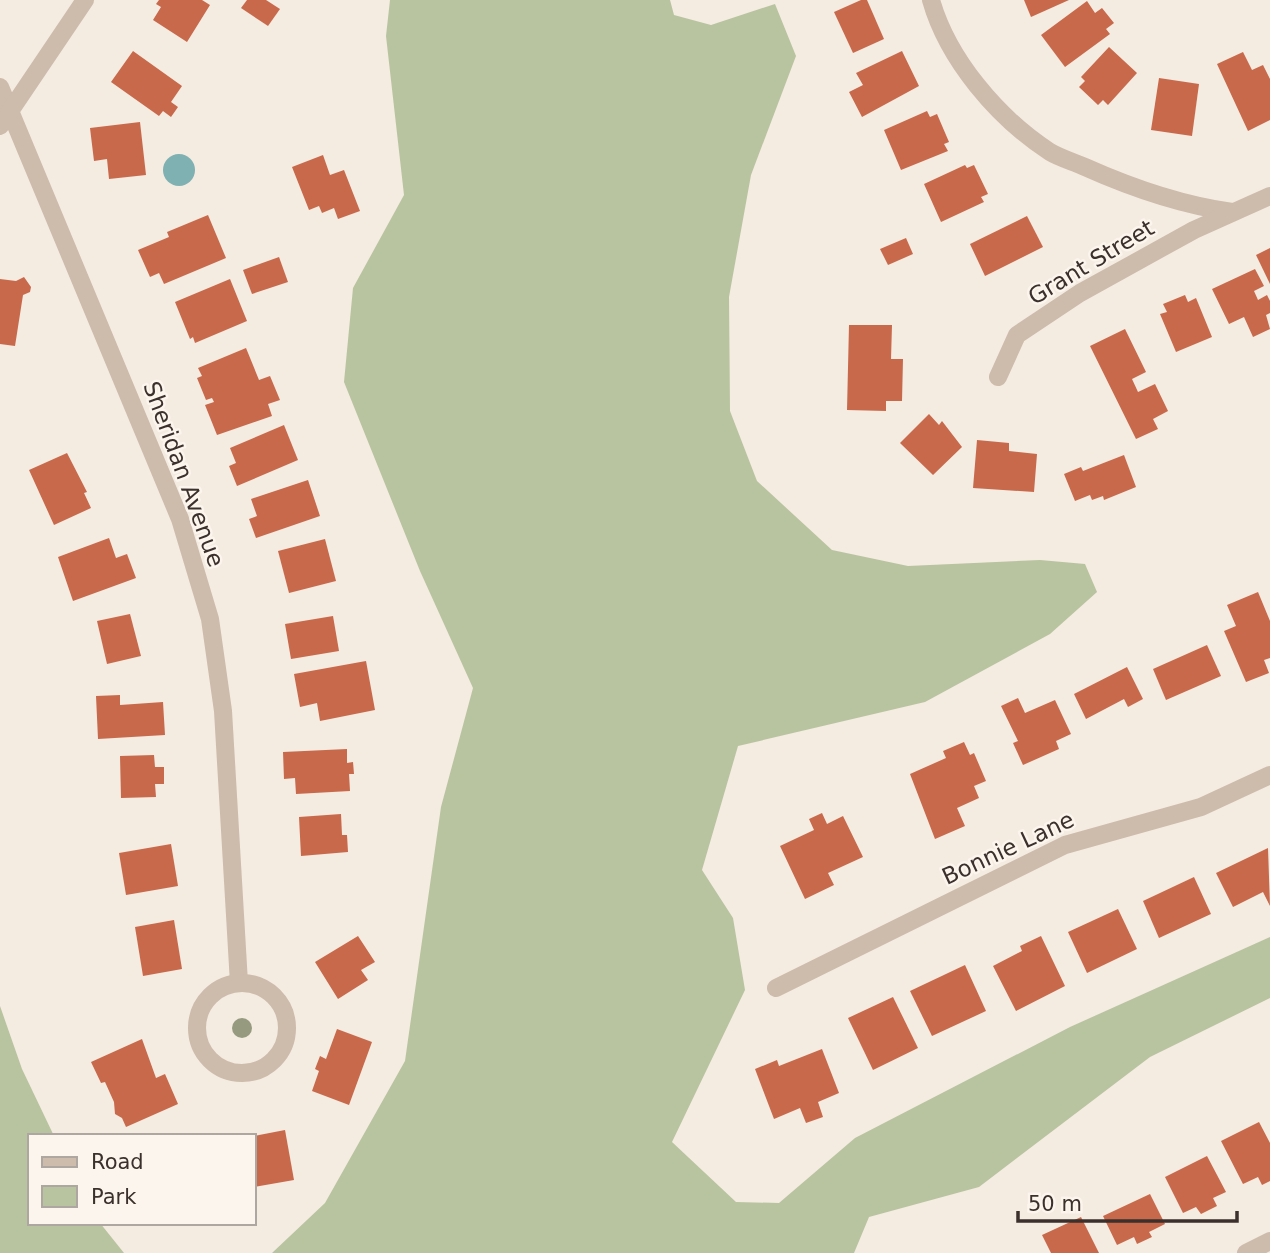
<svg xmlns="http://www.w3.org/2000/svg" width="1270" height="1253" viewBox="0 0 1270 1253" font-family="'DejaVu Sans',sans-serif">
<rect width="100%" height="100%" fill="#f4ebe1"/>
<g fill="#b8c4a0">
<path d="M390,0H670L674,15L711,25L775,4L796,56L751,175L729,297L730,411L757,481L832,550L908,566L1040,560L1085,564L1097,592L1050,634L925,702L738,746L702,870L733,918L745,990L672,1142L736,1202L779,1203L855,1138L1070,1027L1270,937V998L1150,1057L979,1187L869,1217L854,1253H272L325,1203L405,1061L441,807L473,688L420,571L344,382L353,288L404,195L386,36Z"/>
<path d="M0,1006L22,1069L54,1136H30V1223H100L124,1253H0Z"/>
</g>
<circle fill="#7fb0b2" cx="179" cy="170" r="16"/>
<g fill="#c8694b">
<path d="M159,0H202L210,5L187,42L153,20L161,7L156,4Z"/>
<path d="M247,0H266L280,9L268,26L241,8Z"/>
<path d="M861,0H867L884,39L853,53L834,12Z"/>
<path d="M1024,0H1069L1031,17Z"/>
<path d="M1087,1L1095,13L1102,8L1114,23L1106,29L1110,34L1065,67L1041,35Z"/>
<path d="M1109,47L1137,73L1108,105L1103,100L1098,105L1079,87L1085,81L1081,77Z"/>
<path d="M133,51L182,86L171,102L178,107L171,117L163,111L159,116L111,82Z"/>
<path d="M902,51L919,86L862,117L849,92L863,85L856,73Z"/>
<path d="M1243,52L1252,70L1263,65L1270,79V120L1248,131L1217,64Z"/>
<path d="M1159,78L1199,84L1192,136L1151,130Z"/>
<path d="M927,111L930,117L937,114L949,142L944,144L948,151L901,170L884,130Z"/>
<path d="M140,122L146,175L109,179L107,159L94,161L90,128Z"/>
<path d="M323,155L330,175L344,170L360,211L338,219L334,208L322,213L319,206L309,210L292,167Z"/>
<path d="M965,165L967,168L974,165L988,194L981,197L984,202L941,222L924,184Z"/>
<path d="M208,215L226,258L164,284L159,273L150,277L138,250L169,237L167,232Z"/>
<path d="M1027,216L1043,247L985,276L970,244Z"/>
<path d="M906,238L913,254L888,265L880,249Z"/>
<path d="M1270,248V284L1256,255Z"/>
<path d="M279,257L288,282L252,294L243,270Z"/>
<path d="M1255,269L1264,286L1254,291L1258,300L1267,295L1270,301V313L1266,315L1270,329L1253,337L1244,317L1229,324L1212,289Z"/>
<path d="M24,277L31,287L30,292L23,295L15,346L0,344V279L16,281Z"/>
<path d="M230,279L247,321L195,343L193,337L190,339L175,302Z"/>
<path d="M1185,295L1188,302L1196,298L1212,337L1176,352L1160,314L1167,312L1163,304Z"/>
<path d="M849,325H892L891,359H903L902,401H886V411L847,410Z"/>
<path d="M1125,329L1146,372L1132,379L1138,392L1155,384L1168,411L1153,419L1158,429L1136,439L1090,346Z"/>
<path d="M246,348L259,380L270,376L280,400L268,404L272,416L217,435L205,405L214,402L212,398L206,400L197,378L202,376L198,368Z"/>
<path d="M929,414L939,425L942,421L962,447L933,475L900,443Z"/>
<path d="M284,425L298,460L237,486L229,466L236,463L230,448Z"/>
<path d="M977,440L1009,443V451L1037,454L1034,492L973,488Z"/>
<path d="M67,453L87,492L84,493L91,508L54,525L29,470Z"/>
<path d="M1124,455L1136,487L1104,500L1103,496L1092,500L1090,495L1075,501L1064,474L1081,467L1083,471Z"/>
<path d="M308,480L320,516L256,538L249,519L257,516L251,499Z"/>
<path d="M109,538L116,558L127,554L136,578L73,601L58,557Z"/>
<path d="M325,539L336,581L289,593L278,551Z"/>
<path d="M1258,592L1270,621V658L1264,660L1269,673L1246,682L1224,631L1236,626L1227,605Z"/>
<path d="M130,614L141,656L107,664L97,621Z"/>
<path d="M333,616L339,651L291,659L285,624Z"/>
<path d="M1207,645L1221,676L1166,700L1153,669Z"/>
<path d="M366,661L375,710L320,721L317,703L300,707L294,674Z"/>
<path d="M1127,667L1143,699L1128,707L1124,699L1086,719L1074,694Z"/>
<path d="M120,695V705L163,702L165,735L98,739L96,696Z"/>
<path d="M1018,698L1025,713L1055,700L1071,734L1056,741L1059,749L1023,765L1013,743L1018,741L1001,706Z"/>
<path d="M964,742L970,755L974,753L986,781L974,786L979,798L957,808L965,826L935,839L910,774L946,758L943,751Z"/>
<path d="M347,749V763L353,762L354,774H349L350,791L296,794L295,778L284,779L283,752Z"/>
<path d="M154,755L155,767H164V784H155L156,797L121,798L120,756Z"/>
<path d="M822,813L827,824L843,816L863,857L828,873L834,885L805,899L780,846L814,830L809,819Z"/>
<path d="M341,814L342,835H347L348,852L301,856L299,817Z"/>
<path d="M171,844L178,886L126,895L119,853Z"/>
<path d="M1268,848L1270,906L1263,892L1233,907L1216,873Z"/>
<path d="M1194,877L1211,914L1159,938L1143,901Z"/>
<path d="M1118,909L1137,949L1087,973L1068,932Z"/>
<path d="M174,920L182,969L143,976L135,927Z"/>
<path d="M358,936L375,962L361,970L368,980L338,999L315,962Z"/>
<path d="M1041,936L1065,986L1016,1011L993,966L1022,951L1020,946Z"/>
<path d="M965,965L986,1011L932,1036L910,991Z"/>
<path d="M893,997L918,1048L873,1070L848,1018Z"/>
<path d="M337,1029L372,1042L349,1105L312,1091L319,1071L315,1069L320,1056L326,1059Z"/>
<path d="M142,1039L156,1078L165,1074L178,1104L126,1127L122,1118L115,1114L114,1102L105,1082L101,1083L91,1062Z"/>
<path d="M822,1049L839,1093L818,1102L823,1117L806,1123L800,1108L774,1119L755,1069L777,1060L779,1066Z"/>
<path d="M1259,1122L1270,1143V1181L1262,1185L1258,1177L1243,1184L1221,1141Z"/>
<path d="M285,1130L294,1180L254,1187V1136Z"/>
<path d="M1207,1156L1226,1192L1213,1198L1217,1206L1201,1214L1196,1207L1183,1213L1165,1177Z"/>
<path d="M1150,1194L1165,1224L1149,1232L1152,1237L1137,1244L1134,1237L1117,1245L1103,1216Z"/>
<path d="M1081,1217L1099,1253H1051L1042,1235Z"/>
</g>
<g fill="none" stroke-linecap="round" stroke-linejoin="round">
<g stroke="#cdbbac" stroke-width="18">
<path d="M931,0C948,60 998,118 1050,152C1060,158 1074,162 1085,167C1132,188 1181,205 1232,212"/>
<path d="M0,87L180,519L210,619L223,711L239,983"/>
<path d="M0,126L85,0"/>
<path d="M998,377L1017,335L1080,293L1194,230L1270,196"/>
<circle cx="242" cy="1028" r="45"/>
<path d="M776,988L1065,845L1201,807L1270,775"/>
<path d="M1246,1253L1270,1241"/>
</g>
</g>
<circle fill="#969b7f" cx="242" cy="1028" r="10"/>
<g text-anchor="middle" stroke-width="5" stroke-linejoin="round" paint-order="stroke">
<g font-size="23" fill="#3b302b" stroke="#fbf5ee">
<text transform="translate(1091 262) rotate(-31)" y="8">Grant Street</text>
<text transform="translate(184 474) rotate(70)" y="8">Sheridan Avenue</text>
<text transform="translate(1008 848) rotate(-25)" y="8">Bonnie Lane</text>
</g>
</g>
<rect x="28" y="1134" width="228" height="91" fill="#fbf5ee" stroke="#aea6a0" stroke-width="2"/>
<rect x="42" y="1157" width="35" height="10" fill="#cdbbac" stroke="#aea6a0" stroke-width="2"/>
<text x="91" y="1169" font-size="21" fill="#3b302b">Road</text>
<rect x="42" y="1186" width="35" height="21" fill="#b8c4a0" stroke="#aea6a0" stroke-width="2"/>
<text x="91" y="1204" font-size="21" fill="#3b302b">Park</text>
<path d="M1018 1211v10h219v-10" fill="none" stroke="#3b302b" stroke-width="3.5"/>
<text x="1028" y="1211" font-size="21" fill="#3b302b" stroke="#fbf5ee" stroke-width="5" paint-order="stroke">50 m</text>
</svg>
